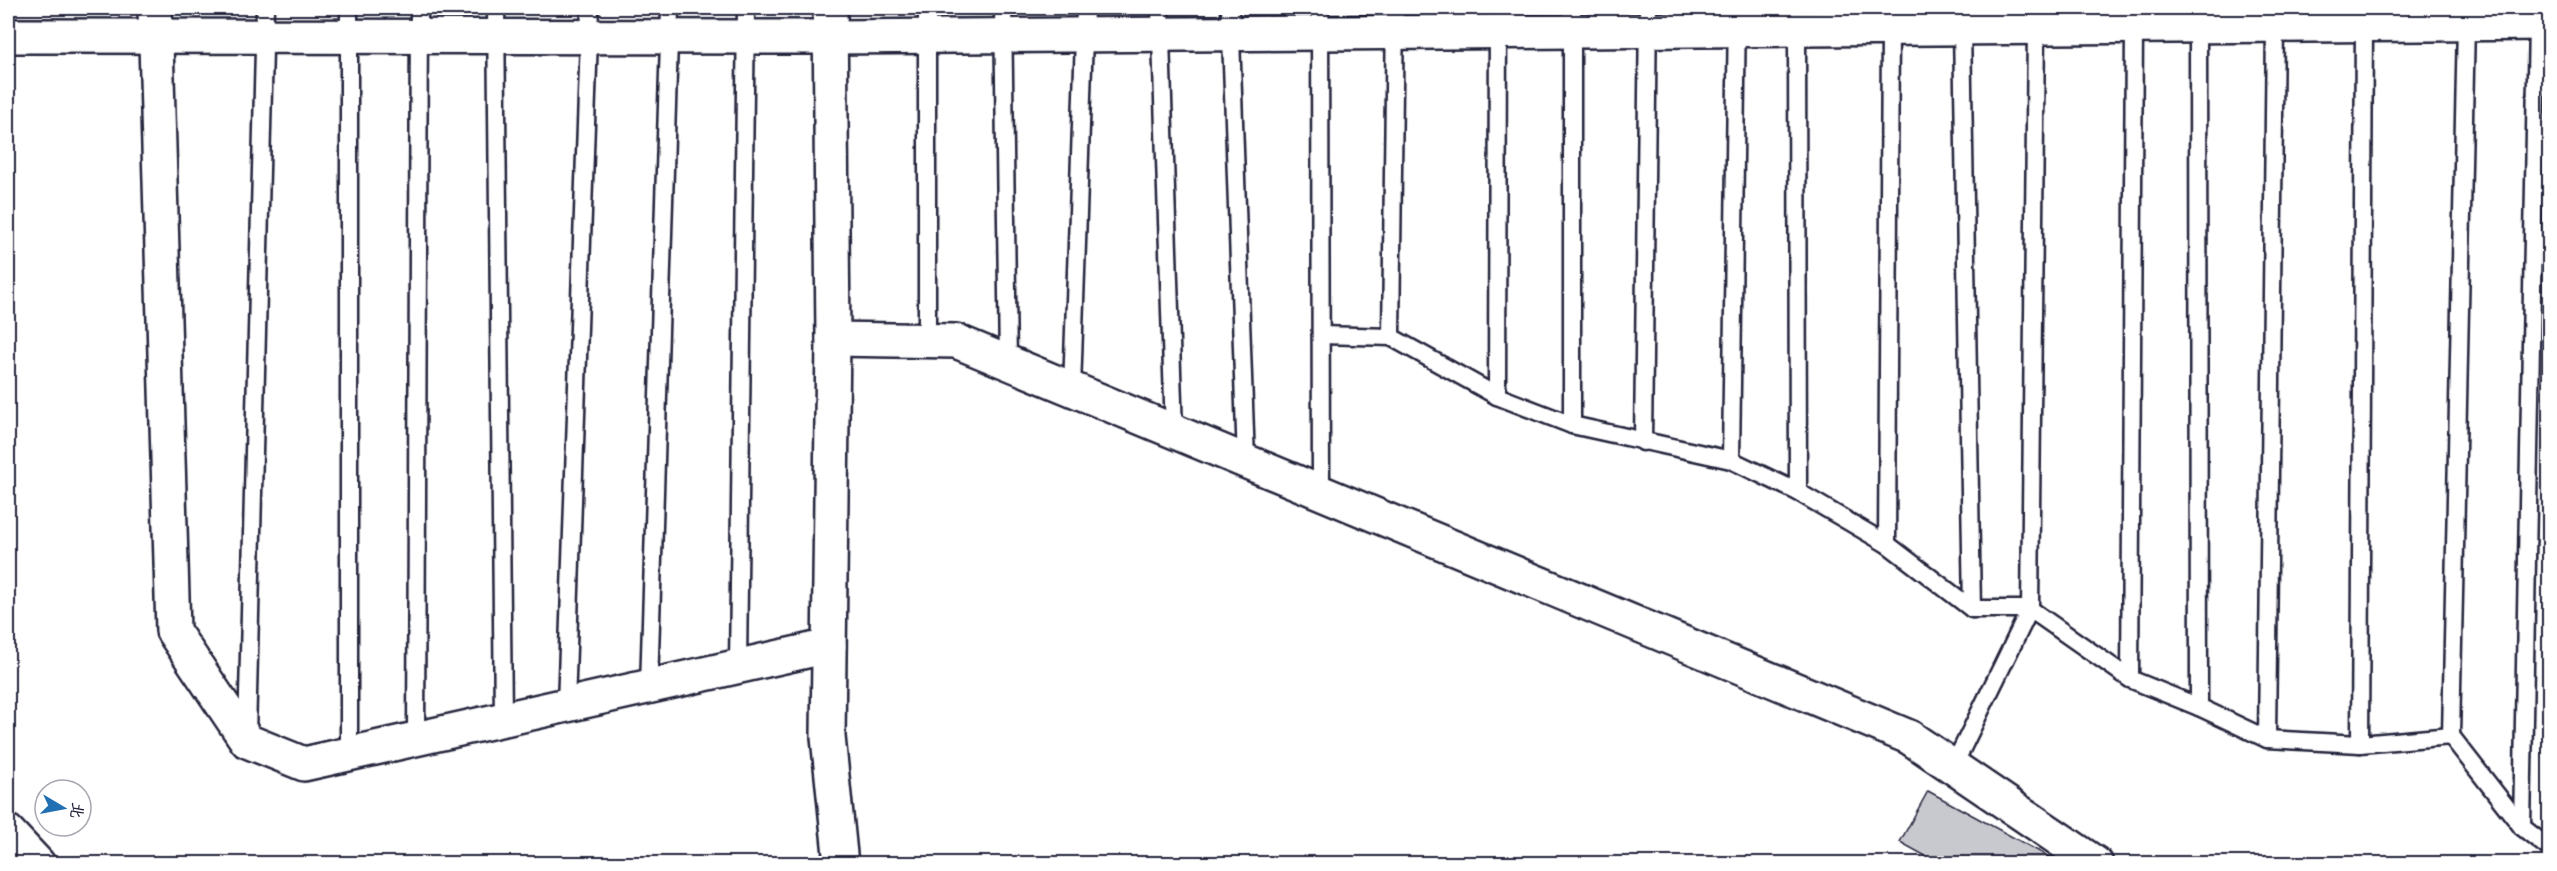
<svg xmlns="http://www.w3.org/2000/svg" width="2557" height="871" viewBox="0 0 2557 871" font-family="'Comic Neue','LXGW WenKai TC',sans-serif">
<rect width="100%" height="100%" fill="#fff"/>
<filter id="ink" filterUnits="userSpaceOnUse"><feTurbulence type="fractalNoise" baseFrequency=".0167" numOctaves="2"/><feDisplacementMap in="SourceGraphic" scale="12" xChannelSelector="R" yChannelSelector="G"/><feConvolveMatrix kernelMatrix="1 2 1 2 8 2 1 2 1" color-interpolation-filters="sRGB"/></filter>
<g filter="url(#ink)">
<path fill="#c8c8cf" stroke="#22223b" stroke-width="1.5" d="M1928,791L2062,864H1940L1900,842Z"/>
<g fill="none" stroke-linecap="round" stroke-linejoin="round">
<defs>
<g id="lane">
<path d="M349,8V754"/>
<path d="M496,8L503,719"/>
<path d="M1003,8L1008,363"/>
<path d="M1160,8L1174,432"/>
<path d="M1230,8L1246,461"/>
<path d="M1320,8L1321,493"/>
<path d="M2198,26L2199,707"/>
<path d="M1962,28L1972,609"/>
<path d="M1797,29L1798,492"/>
<path d="M1321,335L1391,337L1395,8"/>
<path d="M1391,337L1497,396L1572,425L1731,460L1798,492L1887,544L1972,609H2030L2130,679L2199,707L2267,739L2360,744L2451,736L2522,827L2550,849"/>
<path d="M927,341V8"/>
<path d="M1072,389L1085,8"/>
<path d="M1497,396L1498,8"/>
<path d="M1572,425V8"/>
<path d="M1643,442L1648,8"/>
<path d="M1731,460L1737,8"/>
<path d="M1887,544L1890,29"/>
<path d="M738,666L746,8"/>
<path d="M2130,679L2134,27"/>
<path d="M649,687L670,8"/>
<path d="M566,706L590,8"/>
<path d="M247,735L265,8"/>
<path d="M2451,736L2466,23"/>
<path d="M416,739L419,8"/>
<path d="M2267,739L2275,25"/>
<path d="M2360,744L2364,24"/>
<path d="M1953,767L2030,609L2036,27"/>
<path d="M2522,827L2537,23"/>
</g>
<g id="street">
<path d="M155,8L173,631L247,741L304,764L829,646"/>
<path d="M830,8L833,339L828,737L841,864"/>
<path d="M8,36L831,37L2550,23"/>
<path d="M833,339L956,341L1072,389L1909,737L2096,864"/>
</g>
<path id="primary" d="M8,832L38,864"/>
</defs>
<use href="#lane" stroke="#22223b" stroke-width="21"/>
<use href="#street" stroke="#22223b" stroke-width="38"/>
<use href="#primary" stroke="#22223b" stroke-width="38"/>
<use href="#lane" stroke="#fff" stroke-width="16"/>
<use href="#street" stroke="#fff" stroke-width="33"/>
<use href="#primary" stroke="#fff" stroke-width="33"/>
</g>
</g>
<rect width="2557" height="871" fill="none" stroke="#fff" stroke-width="30"/>
<rect x="15" y="15" width="2527" height="841" fill="none" stroke="#22223b" stroke-width="2" filter="url(#ink)"/>
<g transform="translate(63 808) rotate(100)"><circle r="28" fill="#ffffff" stroke="#a7a7b1" stroke-width="1.5"/>
<path d="M0-4.5L10 22L0 15L-10 22Z" fill="#1f6fb2"/>
<text y="-9" font-size="16" font-weight="bold" text-anchor="middle" fill="#22223b">北</text>
</g>
</svg>
